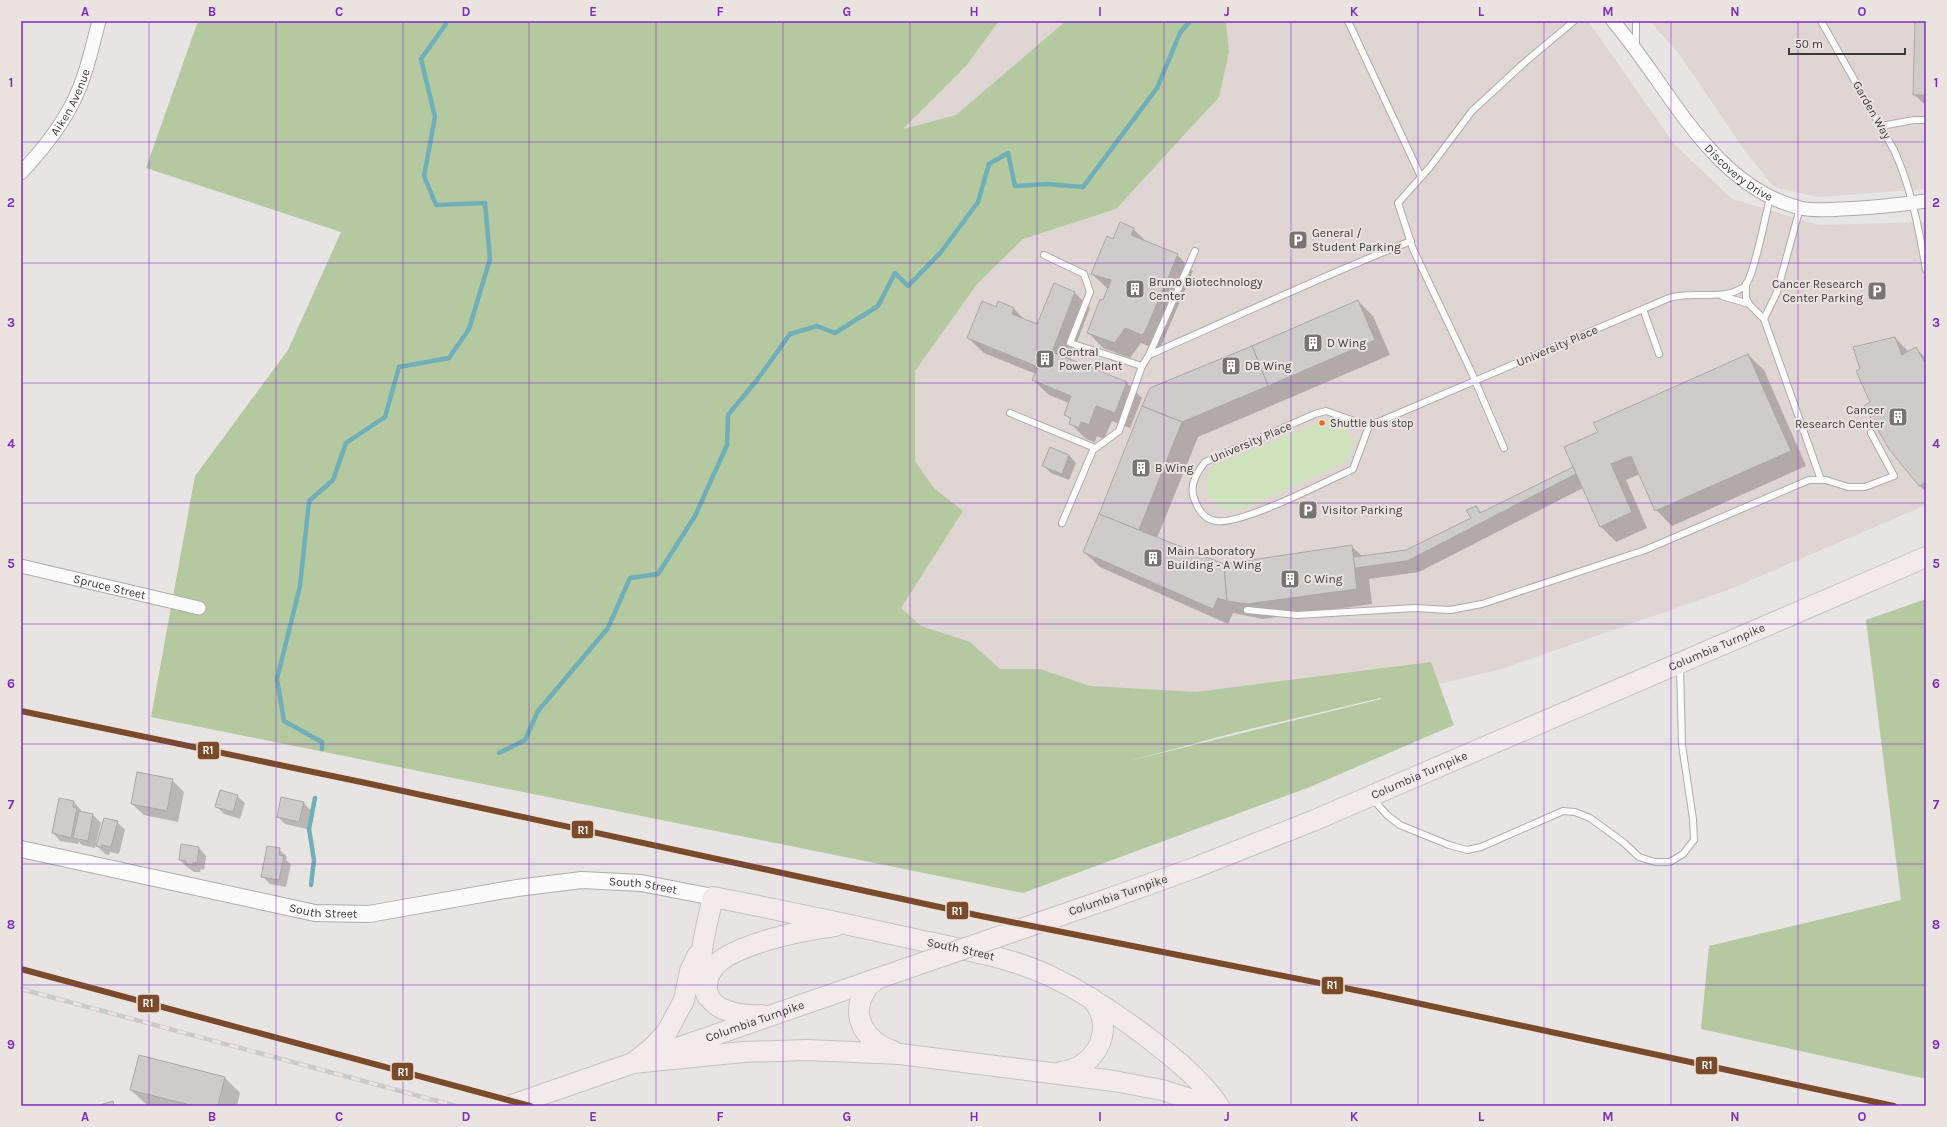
<svg xmlns="http://www.w3.org/2000/svg" width="1947" height="1127" viewBox="0 0 1947 1127" font-family="Karla,sans-serif">
<rect width="100%" height="100%" fill="#e8e4e3"/>
<g fill="#dfd5d2">
<path d="M999,21H1588L1675,145L1732,199L1819,225L1926,222V505L1728,590L1502,669L1237,732L1091,771L908,755L653,377L966,66Z"/>
<path d="M1650,21H1926V189L1818,197L1774,187L1745,151L1680,55Z"/>
</g>
<path fill="#cee2bc" d="M1325,420C1339,421 1355,433 1352,449C1351,453 1348,458 1347,461L1246,508C1241,509 1235,510 1230,510C1213,510 1203,491 1208,475C1209,471 1213,468 1215,465Z"/>
<g fill="#b4c9a0" fill-rule="evenodd">
<path d="M198,21H999L966,66L903,129L956,115L1066,21H1226L1229,52L1219,97L1116,209L1023,239L977,284L915,371V461L934,488L963,511L901,608L921,626L970,642L1000,669H1040L1090,686L1196,692L1431,662L1454,725L1310,787L1023,893L151,717L195,476L288,350L341,232L146,168ZM1380,698L1381,699L1133,760L1237,732Z"/>
<path d="M1926,599V1079L1701,1029L1709,946L1901,900L1866,620Z"/>
</g>
<g fill="#0003">
<path d="M1916,21H1926V106L1914,94Z"/>
<path d="M1133,229L1148,243L1177,255L1193,271L1160,348L1158,350L1141,343L1130,358L1103,348L1088,332L1104,302L1108,289L1092,274L1113,240Z"/>
<path d="M1054,284L1075,293L1090,308L1070,360L1127,383L1142,398L1130,428L1112,421L1104,439L1097,436L1095,442L1086,439L1070,423L1071,421L1065,414L1069,403L1049,395L1033,380L1036,374L984,353L968,338L996,308L998,303L1014,309L1025,320L1038,325Z"/>
<path d="M1358,301L1373,316L1390,355L1198,437L1157,538L1224,565L1351,546L1363,557L1406,551L1472,519L1476,507L1482,513L1573,468L1576,471L1599,433L1748,355L1764,370L1806,466L1672,526L1656,510L1640,474L1626,480L1647,528L1616,542L1600,526L1583,488L1419,572L1369,579L1372,604L1263,619L1233,613L1228,624L1100,567L1084,552L1151,388Z"/>
<path d="M1895,338L1909,352L1916,348L1926,359V492L1919,485L1871,403Z"/>
<path d="M1069,455L1076,463L1069,480L1051,473L1043,465Z"/>
<path d="M172,780L184,792L178,822L144,815L132,804Z"/>
<path d="M237,796L245,803L240,819L224,814L216,806Z"/>
<path d="M74,802L81,810V812L93,815L101,823L96,843L98,844L117,822L125,830L119,854L110,852L109,855L105,854L96,845L95,848L82,845L79,842L78,844L60,841L53,833Z"/>
<path d="M304,803L311,811L307,829L285,824L278,817Z"/>
<path d="M199,848L206,856L204,870L201,869L200,872H194L187,867L180,860Z"/>
<path d="M279,849L287,857L286,860L291,864L286,887L270,884L262,876Z"/>
<path d="M225,1078L240,1093L237,1106H151L147,1105L131,1090Z"/>
</g>
<g fill="none" stroke-linecap="round" stroke-linejoin="round">
<g stroke="#70aeb8" stroke-width="4.5">
<path d="M322,749V742L284,721L277,679L300,586L309,501L333,480L346,443L385,417L399,367L449,358L469,329L490,259L485,203L436,205L424,176L435,117L421,59L446,24V21"/>
<path d="M499,753L525,740L538,711L608,628L630,578L658,574L695,516L727,445L728,415L757,380L790,334L817,326L835,333L878,306L895,273L908,286L941,252L978,202L989,164L1008,153L1015,186L1047,184L1083,187L1157,88L1180,33L1190,21"/>
<path d="M311,885L314,860L309,829L315,798"/>
</g>
</g>
<g fill="#cecbca" stroke="#aaa7a6">
<path d="M1915,21H1926V95H1913Z"/>
<path d="M1120,222L1134,228L1131,235L1178,254L1145,332L1142,335L1125,328L1115,343L1087,333L1100,299L1103,300L1111,280L1091,274L1107,236L1113,239Z"/>
<path d="M1054,283L1075,292L1052,352L1127,382L1115,413L1096,406L1089,425L1081,422L1079,428L1069,424L1071,418L1064,415L1071,396L1032,380L1038,367L967,338L982,301L996,307L998,301L1014,308L1012,314L1037,324Z"/>
<path d="M1358,300L1375,340L1268,386L1252,346Z"/>
<path d="M1895,337L1902,355L1916,347L1926,365V482L1919,486L1889,449L1864,406L1870,402L1856,371L1860,369L1853,347Z"/>
<path d="M1252,346L1268,386L1182,422L1142,406L1150,388Z"/>
<path d="M1748,354L1791,451L1655,511L1631,456L1611,464L1632,512L1600,527L1564,447L1598,432L1593,423Z"/>
<path d="M1142,406L1182,422L1139,530L1099,514Z"/>
<path d="M1050,447L1069,455L1062,474L1042,466Z"/>
<path d="M1573,467L1576,474L1407,561L1355,568L1353,557L1406,550L1471,518L1466,510L1476,506L1480,513Z"/>
<path d="M1099,514L1224,564L1227,601L1218,598L1213,609L1083,552Z"/>
<path d="M1352,545L1357,589L1247,604L1227,601L1224,564Z"/>
<path d="M137,772L173,779L167,811L131,804Z"/>
<path d="M220,790L238,795L233,812L215,807Z"/>
<path d="M281,797L304,802L299,822L277,817Z"/>
<path d="M59,798L74,801L73,807L77,808L71,838L52,833Z"/>
<path d="M79,811L93,814L88,841L73,838Z"/>
<path d="M104,818L118,821L111,847L102,845V848L96,846Z"/>
<path d="M181,844L199,847L197,863L193,862V865L186,864V861L179,860Z"/>
<path d="M267,846L280,848L279,855L284,856L279,880L261,877Z"/>
<path d="M139,1055L225,1077L218,1106H194L130,1090Z"/>
<path d="M113,1101L114,1106H96Z"/>
</g>
<g fill="none" stroke-linecap="round" stroke-linejoin="round">
<defs>
<g id="service">
<path d="M1348,21L1421,177"/>
<path d="M1636,21V47"/>
<path d="M1821,21L1894,150C1911,187 1919,229 1926,270"/>
<path d="M1881,126L1914,120H1926"/>
<path d="M1044,255L1084,274L1090,292L1070,343L1142,366"/>
<path d="M1746,284V298L1749,304"/>
<path d="M1722,296L1749,304L1764,319L1821,480"/>
<path d="M1643,309L1659,354"/>
<path d="M1764,319L1777,292L1800,208"/>
<path d="M1149,355C1236,317 1322,276 1411,241"/>
<path d="M1010,413L1095,448"/>
<path d="M1369,426L1353,469C1325,482 1242,525 1216,521C1206,520 1199,511 1196,503C1188,488 1195,475 1205,462L1315,414L1326,411L1369,426L1669,298C1690,291 1713,299 1734,292C1736,291 1743,288 1745,286C1754,276 1766,214 1770,197"/>
<path d="M1504,448L1470,369L1413,249L1398,203L1430,167L1472,111L1524,63L1574,21"/>
<path d="M1062,523L1093,450L1119,431L1142,366L1149,355L1195,251"/>
<path d="M1247,610L1297,615L1415,608L1450,610L1482,604L1645,550L1809,480H1826L1848,487H1865L1894,476L1871,433"/>
<path d="M1372,798L1387,815L1400,825L1449,845L1467,850L1481,847L1563,811L1575,812L1590,818L1623,842L1639,857L1655,862H1670L1683,854L1694,840L1693,819L1682,745L1680,666"/>
</g>
<g id="minor">
<path id="s1" d="M1613,21C1669,86 1710,185 1800,208C1813,211 1828,210 1842,209C1870,208 1898,205 1926,201"/>
<path id="s2" d="M21,173C44,148 66,121 79,89C88,68 93,43 99,21"/>
<path id="s3" d="M21,566L199,608"/>
</g>
<g id="tertiary">
<path id="s4" d="M21,849L315,913L369,914L517,888L582,880L641,883L713,897"/>
</g>
<g id="primary">
<path id="s5" d="M1108,899L1194,868L1315,820L1926,557"/>
<path d="M877,979C874,982 868,985 866,990C848,1016 867,1043 893,1051"/>
<path id="s6" d="M707,996C694,963 706,930 713,897C780,910 847,924 914,939C959,949 1006,956 1048,975C1086,993 1120,1016 1152,1041C1178,1061 1201,1080 1219,1106"/>
<path d="M761,1015C738,1016 700,1010 708,979C710,971 717,963 724,958C752,941 803,930 835,926"/>
<path id="s7" d="M669,1051L902,970"/>
<path d="M633,1063L652,1048L667,1032L684,1000L690,971L697,956"/>
<path d="M1061,1072C1098,1068 1117,1025 1091,998"/>
<path d="M509,1106L633,1063L743,1052L807,1050L900,1054L1114,1081L1162,1090L1212,1106"/>
</g>
</defs>
<use href="#service" stroke="#afabaa" stroke-width="8"/>
<use href="#minor" stroke="#afabaa" stroke-width="15"/>
<use href="#tertiary" stroke="#afabaa" stroke-width="18"/>
<use href="#primary" stroke="#c5c2c1" stroke-width="22"/>
<use href="#service" stroke="#fcfbfb" stroke-width="6"/>
<use href="#minor" stroke="#fcfbfb" stroke-width="13"/>
<use href="#tertiary" stroke="#fcfbfb" stroke-width="16"/>
<use href="#primary" stroke="#f3eaec" stroke-width="20"/>
<defs>
<path id="rail" d="M21,989L456,1106"/>
</defs>
<use href="#rail" stroke="#cbcaca" stroke-width="4.5"/>
<use href="#rail" stroke="#ebe3e0" stroke-width="3" stroke-dasharray="9" stroke-linecap="butt"/>
<defs>
<path id="primary-bridge" d="M902,970L1108,899"/>
</defs>
<use href="#primary-bridge" stroke="#c5c2c1" stroke-width="22" stroke-linecap="butt"/>
<use href="#primary-bridge" stroke="#f3eaec" stroke-width="20"/>
<defs>
<g id="rail-1">
<path d="M21,711L366,783L981,916L1375,994L1894,1106"/>
<path d="M21,969L530,1106"/>
</g>
</defs>
<use href="#rail-1" stroke="#ebe3e0" stroke-width="9"/>
<use href="#rail-1" stroke="#7a4b2a" stroke-width="6"/>
</g>
<path fill="none" stroke="#7b2cbf" stroke-width="1" stroke-opacity="0.55" d="M149,21V1106M276,21V1106M403,21V1106M529,21V1106M656,21V1106M783,21V1106M910,21V1106M1037,21V1106M1164,21V1106M1291,21V1106M1418,21V1106M1544,21V1106M1671,21V1106M1798,21V1106M21,142H1926M21,263H1926M21,383H1926M21,503H1926M21,624H1926M21,744H1926M21,864H1926M21,985H1926"/>
<defs>
<symbol id="parking-square" viewBox="-11 -11 22 22"><rect x="-9" y="-9" width="18" height="18" rx="4" fill="#787473" stroke="#ebe3e0"/><path d="M-3.5-5.5H1a3.5 3.5 0 0 1 0 7H-1V5.5H-3.5ZM-1-3.4V-.6H.8a1.4 1.4 0 0 0 0-2.8Z" fill="#fff"/></symbol>
<symbol id="building-square" viewBox="-11 -11 22 22"><rect x="-9" y="-9" width="18" height="18" rx="4" fill="#787473" stroke="#ebe3e0"/><path d="M-4-6H4V6H1V3H-1V6H-4ZM-2.5-4.3h1.7v1.8h-1.7ZM.8-4.3h1.7v1.8H.8ZM-2.5-1h1.7V.8h-1.7ZM.8-1h1.7V.8H.8Z" fill="#fff"/></symbol>
</defs>
<g fill-rule="evenodd">
<use href="#parking-square" x="1287" y="229" width="22" height="22"/>
<use href="#building-square" x="1124" y="278" width="22" height="22"/>
<use href="#parking-square" x="1866" y="280" width="22" height="22"/>
<use href="#building-square" x="1302" y="332" width="22" height="22"/>
<use href="#building-square" x="1034" y="348" width="22" height="22"/>
<use href="#building-square" x="1220" y="355" width="22" height="22"/>
<use href="#building-square" x="1887" y="406" width="22" height="22"/>
<use href="#building-square" x="1130" y="457" width="22" height="22"/>
<use href="#parking-square" x="1297" y="499" width="22" height="22"/>
<use href="#building-square" x="1142" y="547" width="22" height="22"/>
<use href="#building-square" x="1279" y="568" width="22" height="22"/>
</g>
<circle fill="#f26522" stroke="#ebe3e0" stroke-width="1.5" cx="1322" cy="423" r="3.5"/>
<g text-anchor="middle" stroke-width="4" stroke-linejoin="round" paint-order="stroke">
<g font-size="11" fill="#3b3837" stroke="#ebe3e0" text-anchor="start">
<text x="1330" y="427">Shuttle bus stop</text>
</g>
<g font-size="12" fill="#3b3837" stroke="#ebe3e0">
<text dy="4" stroke="none"><textPath href="#s2" startOffset="87">Aiken Avenue</textPath></text>
<text transform="translate(1872 110) rotate(60)" y="4">Garden Way</text>
<text dy="4" stroke="none"><textPath href="#s1" startOffset="198">Discovery Drive</textPath></text>
<text transform="translate(1557 346) rotate(-23)" y="4">University Place</text>
<text transform="translate(1251 442) rotate(-23)" y="4">University Place</text>
<text dy="4" stroke="none"><textPath href="#s3" startOffset="91">Spruce Street</textPath></text>
<text dy="4" stroke="none"><textPath href="#s5" startOffset="659">Columbia Turnpike</textPath></text>
<text dy="4" stroke="none"><textPath href="#s5" startOffset="335">Columbia Turnpike</textPath></text>
<text dy="4" stroke="none"><textPath href="#s4" startOffset="632">South Street</textPath></text>
<text transform="translate(1118 895) rotate(-19)" y="4">Columbia Turnpike</text>
<text dy="4" stroke="none"><textPath href="#s4" startOffset="309">South Street</textPath></text>
<text dy="4" stroke="none"><textPath href="#s6" startOffset="354">South Street</textPath></text>
<text dy="4" stroke="none"><textPath href="#s7" startOffset="91">Columbia Turnpike</textPath></text>
</g>
<g font-size="12" fill="#3b3837" stroke="#ebe3e0" text-anchor="start">
<text x="1312" y="237">General /<tspan x="1312" dy="14">Student Parking</tspan></text>
<text x="1149" y="286">Bruno Biotechnology<tspan x="1149" dy="14">Center</tspan></text>
<text x="1863" y="288" text-anchor="end">Cancer Research<tspan x="1863" dy="14">Center Parking</tspan></text>
<text x="1327" y="347">D Wing</text>
<text x="1059" y="356">Central<tspan x="1059" dy="14">Power Plant</tspan></text>
<text x="1245" y="370">DB Wing</text>
<text x="1884" y="414" text-anchor="end">Cancer<tspan x="1884" dy="14">Research Center</tspan></text>
<text x="1155" y="472">B Wing</text>
<text x="1322" y="514">Visitor Parking</text>
<text x="1167" y="555">Main Laboratory<tspan x="1167" dy="14">Building - A Wing</tspan></text>
<text x="1304" y="583">C Wing</text>
</g>
</g>
<g stroke="#ebe3e0" stroke-width="1.5">
<rect x="197" y="741" width="23" height="19" rx="4" fill="#7a4b2a"/>
<rect x="571" y="820" width="23" height="19" rx="4" fill="#7a4b2a"/>
<rect x="946" y="901" width="23" height="19" rx="4" fill="#7a4b2a"/>
<rect x="1321" y="976" width="23" height="19" rx="4" fill="#7a4b2a"/>
<rect x="137" y="994" width="23" height="19" rx="4" fill="#7a4b2a"/>
<rect x="1695" y="1056" width="23" height="19" rx="4" fill="#7a4b2a"/>
<rect x="391" y="1062" width="23" height="19" rx="4" fill="#7a4b2a"/>
</g>
<g font-size="11" text-anchor="middle" font-weight="bold" fill="#fff">
<text x="208" y="754">R1</text>
<text x="583" y="834">R1</text>
<text x="957" y="915">R1</text>
<text x="1332" y="989">R1</text>
<text x="148" y="1007">R1</text>
<text x="1707" y="1069">R1</text>
<text x="403" y="1076">R1</text>
</g>
<rect width="1947" height="1127" fill="none" stroke="#ebe3e0" stroke-width="44"/>
<path d="M1789 48v6h116v-6" fill="none" stroke="#3b3837" stroke-width="2"/>
<text x="1795" y="48" font-size="12" fill="#3b3837" stroke="#ebe3e0" stroke-width="3" paint-order="stroke">50 m</text>
<rect x="22" y="22" width="1903" height="1083" fill="none" stroke="#7b2cbf" stroke-width="1.5"/>
<g font-size="13" text-anchor="middle" font-weight="bold" fill="#7b2cbf">
<text x="85" y="16">A</text>
<text x="212" y="16">B</text>
<text x="339" y="16">C</text>
<text x="466" y="16">D</text>
<text x="593" y="16">E</text>
<text x="720" y="16">F</text>
<text x="847" y="16">G</text>
<text x="974" y="16">H</text>
<text x="1100" y="16">I</text>
<text x="1227" y="16">J</text>
<text x="1354" y="16">K</text>
<text x="1481" y="16">L</text>
<text x="1608" y="16">M</text>
<text x="1735" y="16">N</text>
<text x="1862" y="16">O</text>
<text x="11" y="87">1</text>
<text x="1936" y="87">1</text>
<text x="11" y="207">2</text>
<text x="1936" y="207">2</text>
<text x="11" y="327">3</text>
<text x="1936" y="327">3</text>
<text x="11" y="448">4</text>
<text x="1936" y="448">4</text>
<text x="11" y="568">5</text>
<text x="1936" y="568">5</text>
<text x="11" y="688">6</text>
<text x="1936" y="688">6</text>
<text x="11" y="809">7</text>
<text x="1936" y="809">7</text>
<text x="11" y="929">8</text>
<text x="1936" y="929">8</text>
<text x="11" y="1049">9</text>
<text x="1936" y="1049">9</text>
<text x="85" y="1121">A</text>
<text x="212" y="1121">B</text>
<text x="339" y="1121">C</text>
<text x="466" y="1121">D</text>
<text x="593" y="1121">E</text>
<text x="720" y="1121">F</text>
<text x="847" y="1121">G</text>
<text x="974" y="1121">H</text>
<text x="1100" y="1121">I</text>
<text x="1227" y="1121">J</text>
<text x="1354" y="1121">K</text>
<text x="1481" y="1121">L</text>
<text x="1608" y="1121">M</text>
<text x="1735" y="1121">N</text>
<text x="1862" y="1121">O</text>
</g>
</svg>
